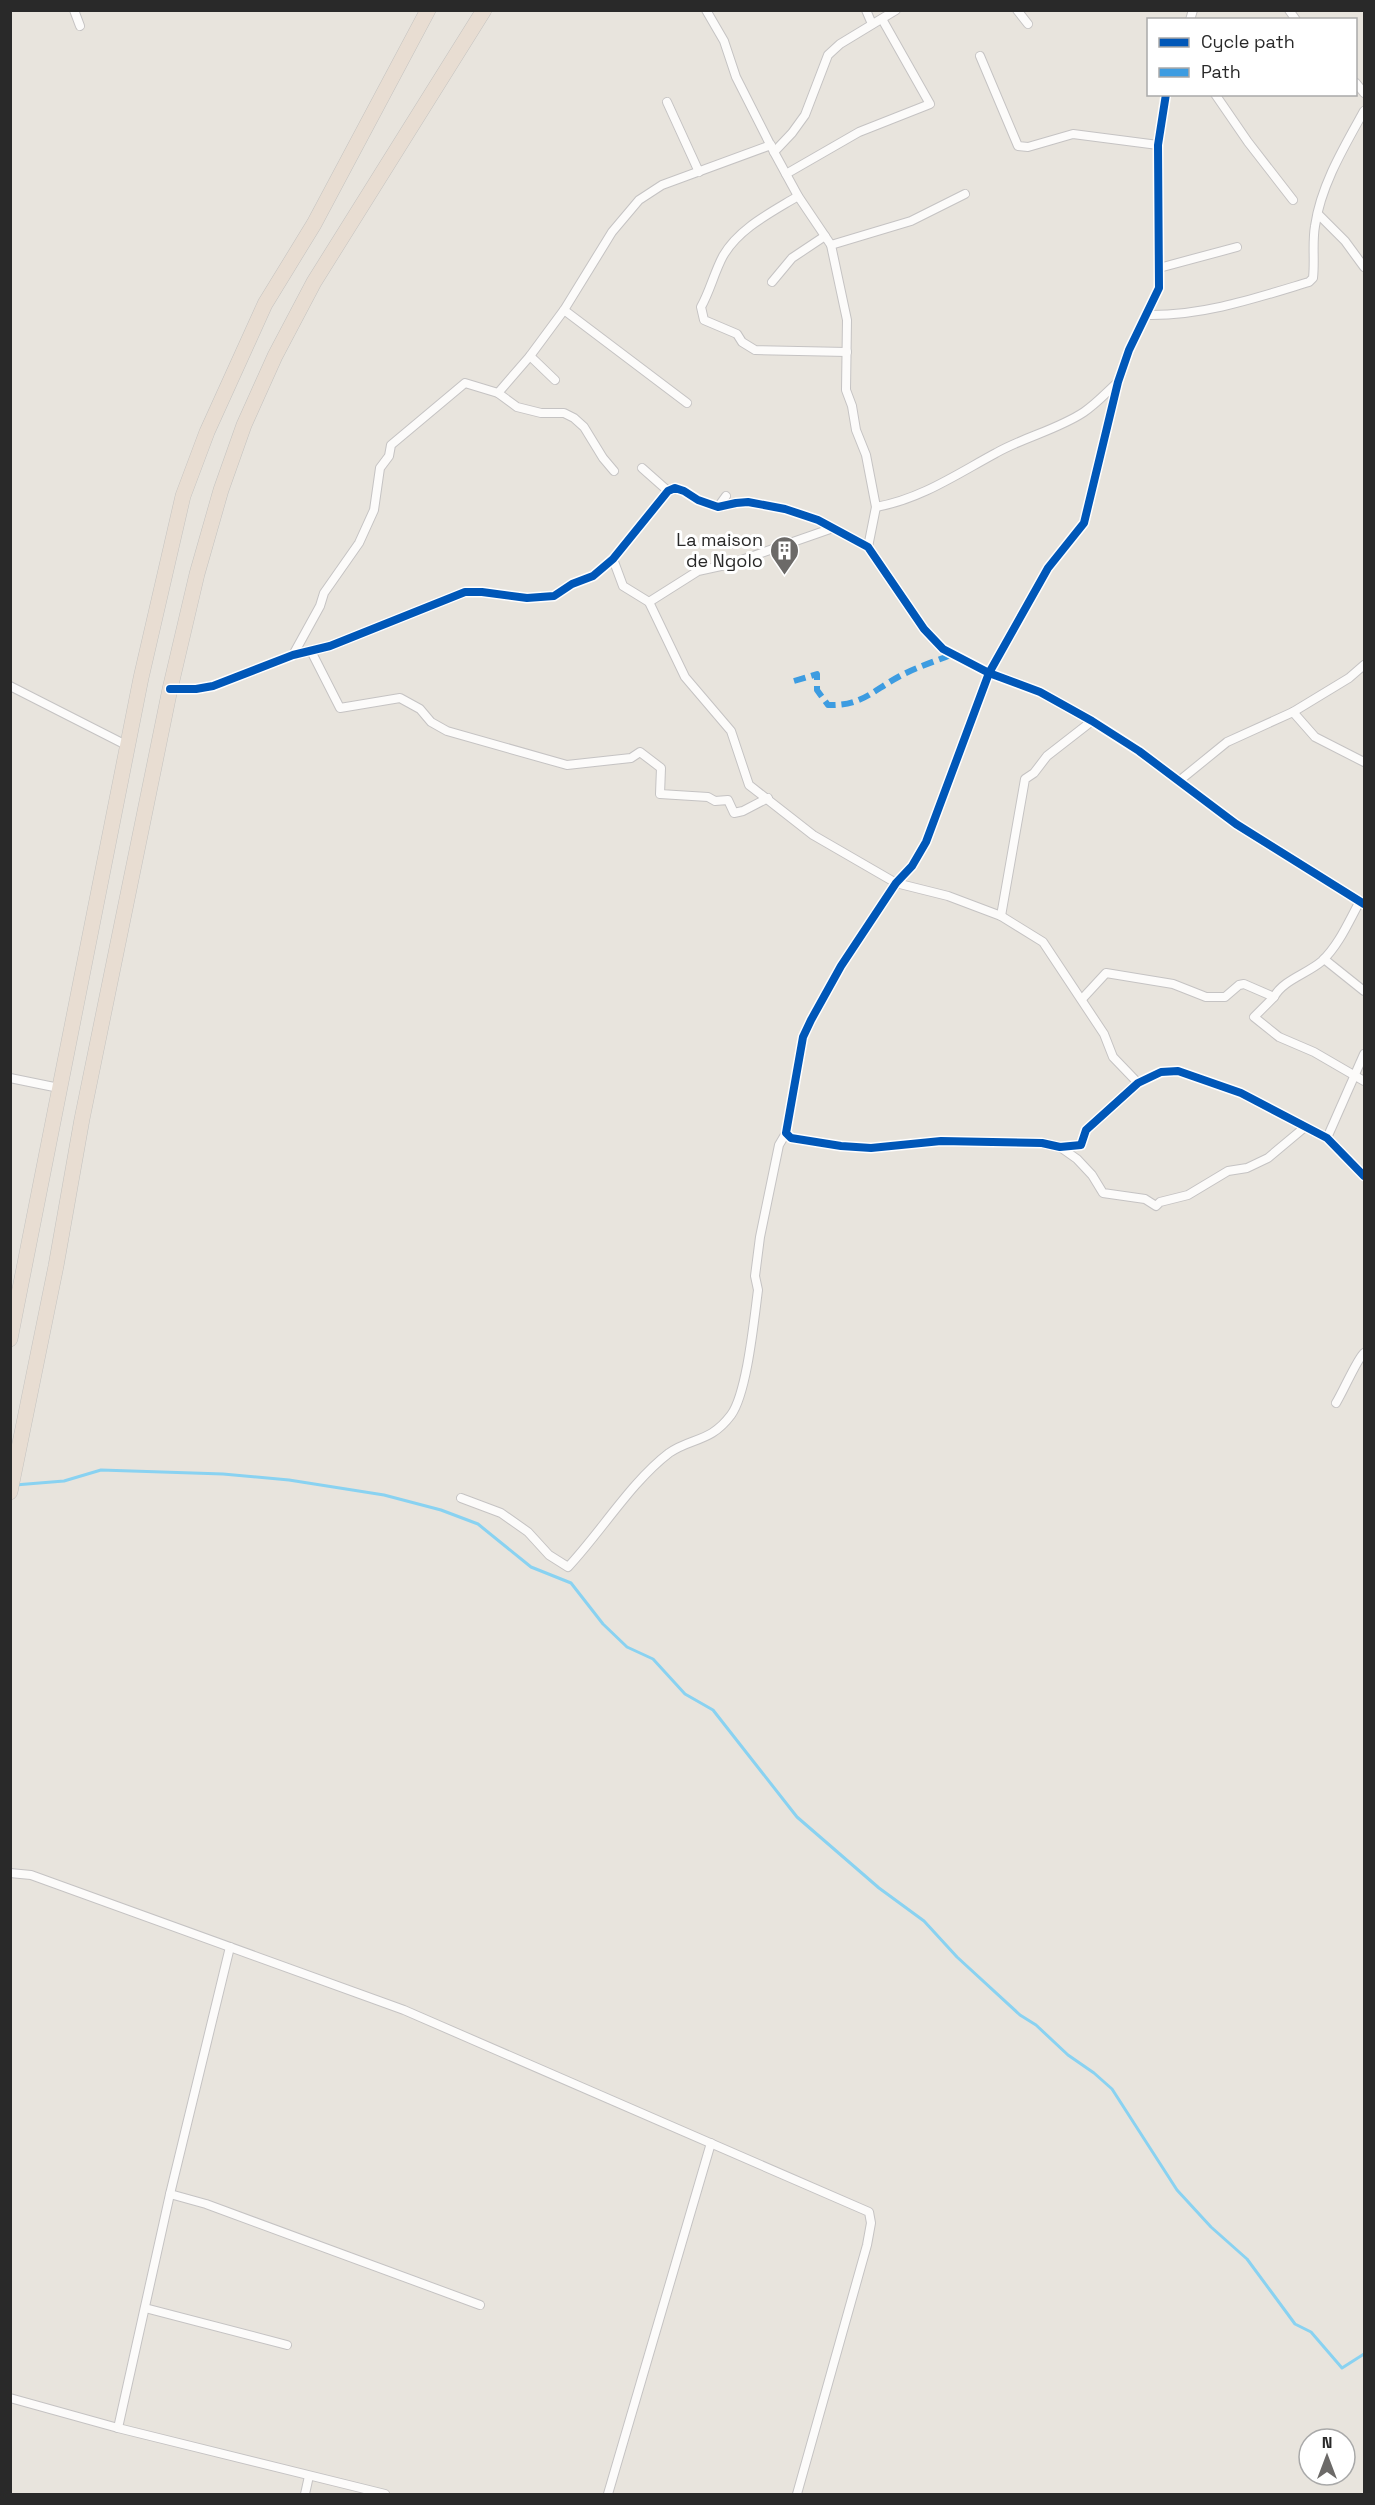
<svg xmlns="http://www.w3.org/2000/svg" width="1375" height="2505" viewBox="0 0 1375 2505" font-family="'Space Grotesk',sans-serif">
<rect width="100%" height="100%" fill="#e8e4dd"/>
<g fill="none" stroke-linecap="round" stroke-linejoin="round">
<path stroke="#89d2f1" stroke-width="3" d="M15,1485L64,1481L101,1470L223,1474L289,1480L384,1495L441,1510L478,1524L531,1567L571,1583L603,1624L627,1647L653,1659L685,1694L713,1710L797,1817L879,1888L924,1921L957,1957L1020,2015L1036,2025L1068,2055L1094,2073L1112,2089L1177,2190L1211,2227L1247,2259L1295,2324L1311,2332L1342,2368L1364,2354"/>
<defs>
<g id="street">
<path d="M74,10L80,26"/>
<path d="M706,10L724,41L736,77L774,152L798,196L831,245L847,320L846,390L852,406L856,430L866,455L876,507L868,547"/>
<path d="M866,10L872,24"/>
<path d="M1017,10L1028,24"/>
<path d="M1289,10L1296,20"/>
<path d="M1190,20L1193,10"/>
<path d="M980,56L1018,146L1028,147L1073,134L1158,145"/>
<path d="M1356,83L1364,93"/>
<path d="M1166,94L1158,145L1159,288L1129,350L1118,382L1084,523L1048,568L989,673L926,842L912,866L896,883L841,966L811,1020L803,1037L786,1133L791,1138L841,1146L871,1148L941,1141L1042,1143L1060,1147L1081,1145L1086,1130L1138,1083L1161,1072L1178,1071L1241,1093L1327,1138L1364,1176"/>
<path d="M1215,94L1248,142L1293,200"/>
<path d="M667,102L699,172"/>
<path d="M774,152L792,133L805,115L828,55L840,44L896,10"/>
<path d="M786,174L859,132L930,104L882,19"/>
<path d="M798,196C772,212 739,228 723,256C714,273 710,291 701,307L704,320L737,334L742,342L755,350L847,352"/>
<path d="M1318,214L1345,241L1364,267"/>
<path d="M831,245L911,221L965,194"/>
<path d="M1159,268L1237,247"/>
<path d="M772,282L792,258L825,236"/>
<path d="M564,310L687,403"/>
<path d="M1147,315C1203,316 1256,298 1309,282L1313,278C1315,261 1312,243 1315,226C1321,185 1344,147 1364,111"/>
<path d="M530,356L555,380"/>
<path d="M498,393L530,356L564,310L612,232L639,200L662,185L771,145"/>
<path d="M642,468L668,491"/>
<path d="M718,507L726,496"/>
<path d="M876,507C921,499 957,474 996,453C1024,437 1057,430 1084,412C1096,404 1107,392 1118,382"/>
<path d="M613,559L623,586L649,602L685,677L731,731L749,785L813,835L896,883L948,896L1001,916L1043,942L1104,1034L1113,1057L1138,1083"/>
<path d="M649,602L698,571L730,564L833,528"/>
<path d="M311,651L340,708L400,698L420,709L431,722L447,731L567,765L631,758L640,752L661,768L660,794L708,797L715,801L728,800L734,813L743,811L768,798"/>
<path d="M293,655L320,606L324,593L359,543L374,510L380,468L389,456L391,445L465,383L498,393L517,407L541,413H564L574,418L584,427L603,458L614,471"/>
<path d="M10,686L128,746"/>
<path d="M170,689H196L213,686L293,655L330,646L465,592H482L527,598L554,596L572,584L593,576L613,559L668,491L675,488L684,491L698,500L718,507L736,503L748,502L785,509L818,520L868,547L924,629L943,649L989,673L1040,692L1092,721L1139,751L1236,824L1364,904"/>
<path d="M1293,712L1315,737L1364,762"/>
<path d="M1179,781L1227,742L1293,712L1349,678L1364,665"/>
<path d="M1001,916L1025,779L1034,773L1047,756L1092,721"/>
<path d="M1324,959L1364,991"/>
<path d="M1274,997L1254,1017L1279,1037L1314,1052L1364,1081"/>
<path d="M1082,999L1106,973L1173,984L1206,997H1225L1239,985L1244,984L1274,997C1283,980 1307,974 1322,961C1339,945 1349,921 1360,901"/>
<path d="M10,1078L59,1088"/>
<path d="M1327,1138L1364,1054"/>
<path d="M1060,1147L1077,1159L1092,1175L1103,1193L1145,1199L1156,1206L1160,1202L1188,1195L1228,1171L1247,1168L1268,1158L1305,1127"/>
<path d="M1336,1403C1343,1392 1357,1359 1364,1353"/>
<path d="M461,1498L501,1513L528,1532L549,1555L568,1567C601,1532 631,1482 669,1453C692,1437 710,1443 731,1415C747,1393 754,1320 758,1290L755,1276L760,1237L779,1145L786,1133"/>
<path d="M10,1873L31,1875L404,2010L869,2212L871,2223L867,2245L797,2494"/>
<path d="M170,2194L206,2204L480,2305"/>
<path d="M145,2308L287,2345"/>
<path d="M10,2398L118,2428L385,2494"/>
<path d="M118,2428L170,2194L230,1947"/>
<path d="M305,2494L309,2476"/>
<path d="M608,2494L711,2143"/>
</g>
<g id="highway">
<path d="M10,1339L141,678L183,496L207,432L265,304L314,224L428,10"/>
<path d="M10,1492L56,1266L82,1119L170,689L197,574L221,490L244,425L275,356L314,282L484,10"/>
</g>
</defs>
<use href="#street" stroke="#c5c3c3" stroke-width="10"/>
<use href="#highway" stroke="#c4c3c0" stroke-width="16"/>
<use href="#street" stroke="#fcfbfa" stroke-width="8"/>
<use href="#highway" stroke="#e8ddd2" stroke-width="15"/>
<path stroke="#3d9ce1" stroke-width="6" stroke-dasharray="12 6" stroke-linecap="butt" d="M794,681L817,674V690L828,705C862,706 872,691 900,676C917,667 936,661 953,654"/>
<defs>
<g id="cycleway">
<path d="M1166,94L1158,145L1159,288L1129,350L1118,382L1084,523L1048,568L989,673L926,842L912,866L896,883L841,966L811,1020L803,1037L786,1133L791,1138L841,1146L871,1148L941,1141L1042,1143L1060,1147L1081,1145L1086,1130L1138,1083L1161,1072L1178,1071L1241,1093L1327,1138L1364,1176"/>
<path d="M170,689H196L213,686L293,655L330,646L465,592H482L527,598L554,596L572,584L593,576L613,559L668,491L675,488L684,491L698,500L718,507L736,503L748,502L785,509L818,520L868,547L924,629L943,649L989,673L1040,692L1092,721L1139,751L1236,824L1364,904"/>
</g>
</defs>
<use href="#cycleway" stroke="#fff" stroke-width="11"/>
<use href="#cycleway" stroke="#0057b8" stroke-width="8"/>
</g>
<defs>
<symbol id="building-pin" viewBox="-11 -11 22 30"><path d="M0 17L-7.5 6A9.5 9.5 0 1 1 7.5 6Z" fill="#6c6a68" stroke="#fff"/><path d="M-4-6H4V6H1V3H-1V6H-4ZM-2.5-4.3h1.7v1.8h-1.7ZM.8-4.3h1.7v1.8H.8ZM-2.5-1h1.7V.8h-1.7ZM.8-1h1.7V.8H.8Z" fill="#fff"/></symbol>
</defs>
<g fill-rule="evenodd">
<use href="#building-pin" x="768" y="534" width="33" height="45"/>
</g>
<g text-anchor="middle" stroke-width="6" stroke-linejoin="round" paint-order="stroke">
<g font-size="18" fill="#292929" stroke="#fff" text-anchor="end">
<text x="763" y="546">La maison<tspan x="763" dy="21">de Ngolo</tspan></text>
</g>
</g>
<rect width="1375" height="2505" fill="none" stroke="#292929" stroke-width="24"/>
<rect x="1147" y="18" width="210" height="78" fill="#ffffff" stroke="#a9a9a9" stroke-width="1.5"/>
<rect x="1159" y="38" width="30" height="9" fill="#0057b8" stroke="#a9a9a9" stroke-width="1.5"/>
<text x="1201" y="48" font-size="18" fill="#292929">Cycle path</text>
<rect x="1159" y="68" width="30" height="9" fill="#3d9ce1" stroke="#a9a9a9" stroke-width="1.5"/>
<text x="1201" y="78" font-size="18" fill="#292929">Path</text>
<g transform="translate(1327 2457)"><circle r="28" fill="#ffffff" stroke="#a9a9a9" stroke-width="1.5"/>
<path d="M0-4.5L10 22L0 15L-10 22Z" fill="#6c6a68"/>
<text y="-9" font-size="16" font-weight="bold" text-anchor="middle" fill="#292929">N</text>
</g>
</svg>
